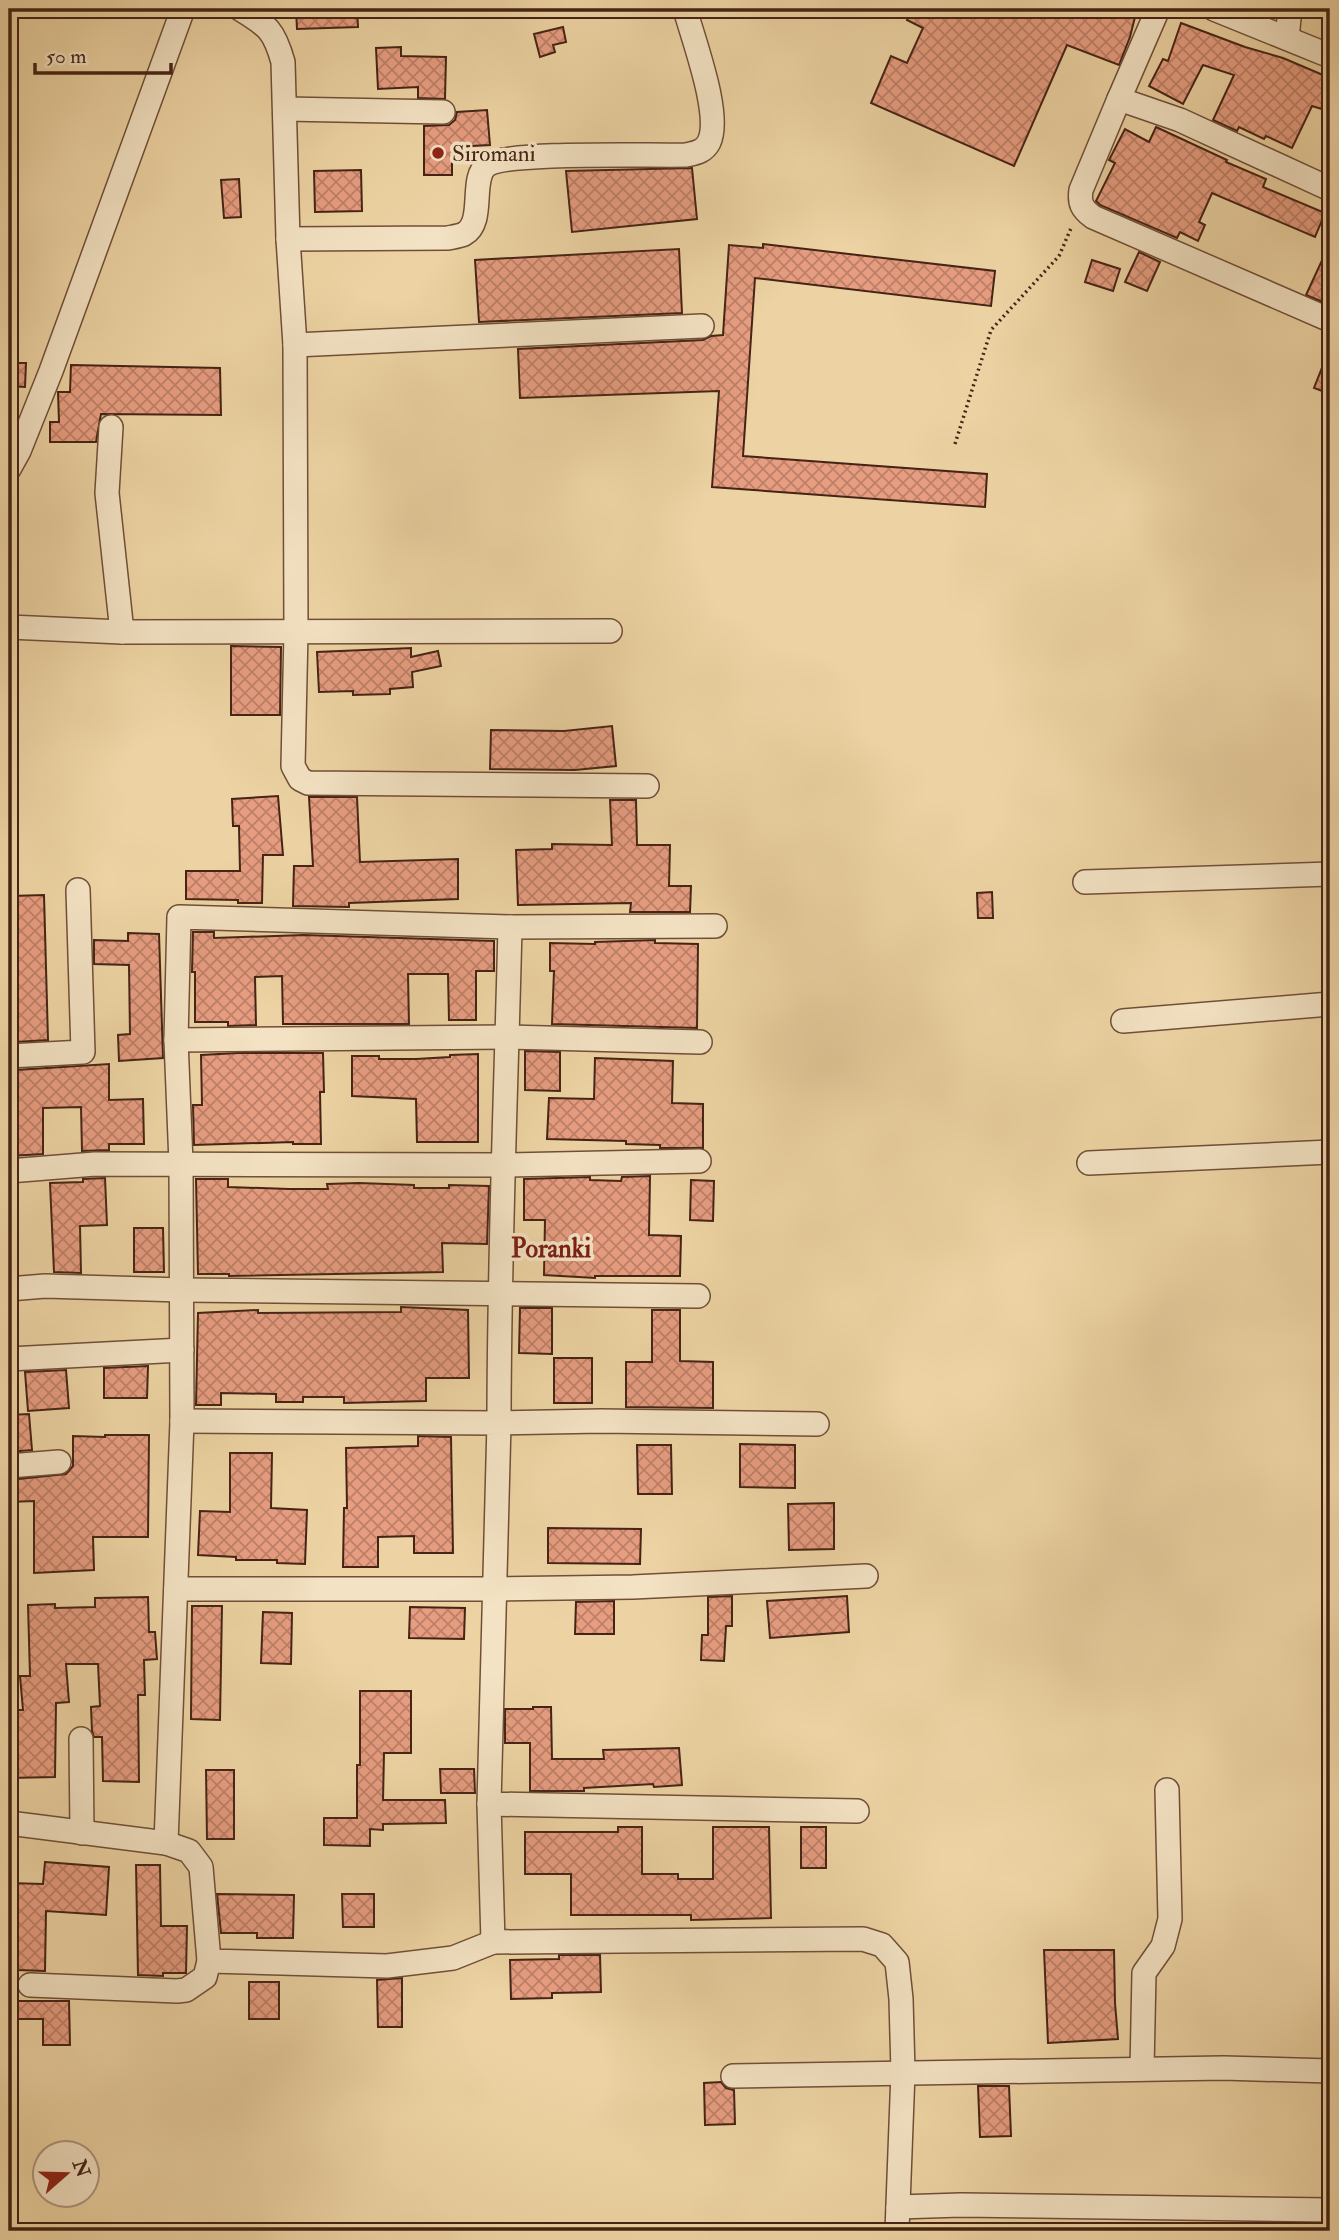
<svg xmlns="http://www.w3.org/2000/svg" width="1339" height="2240" viewBox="0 0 1339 2240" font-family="'IM FELL Double Pica',serif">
<defs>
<pattern id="building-cross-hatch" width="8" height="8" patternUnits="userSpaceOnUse" patternTransform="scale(1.75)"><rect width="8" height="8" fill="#e79d80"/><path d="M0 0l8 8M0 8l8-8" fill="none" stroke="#bd8068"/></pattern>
</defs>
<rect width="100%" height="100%" fill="#edd3a3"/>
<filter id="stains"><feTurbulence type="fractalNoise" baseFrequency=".00286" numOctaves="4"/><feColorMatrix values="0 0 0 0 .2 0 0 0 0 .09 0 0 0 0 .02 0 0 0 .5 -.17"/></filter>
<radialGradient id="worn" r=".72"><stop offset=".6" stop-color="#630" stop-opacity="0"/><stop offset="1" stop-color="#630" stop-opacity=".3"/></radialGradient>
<g fill="url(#building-cross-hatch)" stroke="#462315" stroke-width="2">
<path d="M296,9H357L358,27L297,29Z"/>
<path d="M912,9H1137L1130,37L1119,65L1067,45L1014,166L871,103L891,56L907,63L923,28L907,20Z"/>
<path d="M1181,23L1245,47L1283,58L1330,78V108L1326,107L1325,110L1312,106L1292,148L1266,136L1264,139L1239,127L1237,131L1213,120L1234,75L1203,65L1183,104L1149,86L1163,59L1168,61Z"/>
<path d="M563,27L566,42L553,45L555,52L540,57L534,34Z"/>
<path d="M401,47V56L446,57L445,99L418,98V87L378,89L376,48Z"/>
<path d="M487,110L490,145L452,147V175H424V126L449,125L455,120L457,112Z"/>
<path d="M1156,127L1227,160L1226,162L1266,179L1263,187L1325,213L1315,237L1212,193L1199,222L1205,225L1198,241L1180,232L1177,238L1100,205L1096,201L1115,163L1109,160L1125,129L1149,142Z"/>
<path d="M692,168L697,219L572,232L566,171Z"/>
<path d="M361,170L362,211L315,212L314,171Z"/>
<path d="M239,179L241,217L224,218L221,180Z"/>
<path d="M1330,243V305L1306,295Z"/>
<path d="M763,244L995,271L991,306L755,278L743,456L987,474L985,507L712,487L719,391L520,398L518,349L703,340L711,336L723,335L729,245L763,248Z"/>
<path d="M679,249L682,313L479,322L475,260Z"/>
<path d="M1139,252L1160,262L1147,291L1125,282Z"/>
<path d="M1092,260L1120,269L1113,291L1085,282Z"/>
<path d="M1329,350H1330V394L1314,388Z"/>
<path d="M9,363H26L25,387L9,386Z"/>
<path d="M71,365L220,368L221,415L101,414L96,442H50V422H59L58,392H70Z"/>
<path d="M231,646L281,647L280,715H231Z"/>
<path d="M411,648V657L438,651L441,666L412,672L413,687L390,689V694L353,695V691L319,692L317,652Z"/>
<path d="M612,726L616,766L575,770L490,769L491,730L564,731Z"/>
<path d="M278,796L283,855H263L262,903H238V900L186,899V871H240L239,826H233L232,799Z"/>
<path d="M309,797H357L360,862L458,859V899L349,903V907L293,906L294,866H313Z"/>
<path d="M610,800H636L637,845H670L669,886H691L690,912H630L631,903L518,905L516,850L552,849V844L612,845Z"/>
<path d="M992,892L993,918H978L977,893Z"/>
<path d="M44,895L48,1040L16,1042L12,896Z"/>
<path d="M193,932H214V938L304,935L494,941V971H476V1020H449L448,974H408L409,1024H283L282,976L255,977L256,1025L228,1026V1022H195V972H192Z"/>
<path d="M128,933L159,934L163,1058L119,1061L118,1035L130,1034L129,965L94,964V940L128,941Z"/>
<path d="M655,940V943L698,944L697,1028L552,1024L554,971H550V943L595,944V942Z"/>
<path d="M525,1051L560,1052V1091L525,1090Z"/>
<path d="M238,1053H323L324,1092H320L321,1144H293V1142L194,1145L193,1105H202L201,1055Z"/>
<path d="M478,1054V1142H417L416,1099L352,1096V1056H379V1059H416L450,1057V1055Z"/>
<path d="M595,1058L673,1061L672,1103L703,1104V1148H660V1145L626,1144V1141L547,1139L549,1098L594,1099Z"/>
<path d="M109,1064V1100L143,1099L144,1144H109V1150L82,1151L81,1107L43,1108V1154L9,1156V1124L16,1123V1070Z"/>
<path d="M650,1176L649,1235L681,1236L680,1276H595V1278L544,1275L545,1220H524V1179L590,1177V1180L621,1181L622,1177Z"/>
<path d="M105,1178L107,1225L80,1226L81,1273L54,1272L50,1183L83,1182V1179Z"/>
<path d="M196,1179H228V1187L289,1189H328L327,1184L359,1183L414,1185V1188H449V1185L489,1186L487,1244L442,1243L443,1272L229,1276V1274H198Z"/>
<path d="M691,1180L714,1181L713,1221L690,1220Z"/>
<path d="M134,1228H163L164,1272H134Z"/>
<path d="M401,1307L468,1310L469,1378H426V1401L344,1403V1397H303V1402H276V1394L221,1393V1405H196L198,1313L258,1310V1313L401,1312Z"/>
<path d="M520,1308H552V1354L519,1353Z"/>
<path d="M652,1310H680V1361L713,1362V1408L626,1407V1362H652Z"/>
<rect x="554" y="1358" width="38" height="45"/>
<path d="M148,1366L147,1398H104V1368Z"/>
<path d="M66,1370L69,1408L28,1411L25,1372Z"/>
<path d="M29,1414L32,1450L9,1452V1415Z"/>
<path d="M105,1435H149L148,1537H93L94,1570L34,1573V1501L9,1502V1480L66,1474L73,1466V1436L105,1437Z"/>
<path d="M418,1436L451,1437L453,1553H414V1536L378,1537V1567H343L344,1508H347L346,1448L418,1446Z"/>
<path d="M740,1444L795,1445V1488L740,1487Z"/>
<path d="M637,1445H671L672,1494H638Z"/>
<path d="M230,1453H272L271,1508L307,1510L305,1564L277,1563V1560H236V1557L198,1555L200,1511L230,1512Z"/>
<path d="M834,1503V1549L789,1550L788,1504Z"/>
<path d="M548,1528L641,1529L640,1564L548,1563Z"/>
<path d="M732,1596V1626H726L724,1661L701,1660L702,1635H708V1597Z"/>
<path d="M847,1596L849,1632L770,1638L767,1601Z"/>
<path d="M148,1597L149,1632H155L157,1659L144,1660L145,1695H138L139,1782L103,1781L102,1737H94L92,1731L91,1707L100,1706L98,1664H66L69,1702L56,1703L55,1777L9,1778L10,1710H23L20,1676H30L28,1605L55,1604V1608L95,1607V1598Z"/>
<path d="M614,1601V1634H575L576,1602Z"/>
<path d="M192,1606H222L220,1720L191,1719Z"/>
<path d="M410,1607L465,1608L464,1639L409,1638Z"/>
<path d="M263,1612L292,1613L291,1664L261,1663Z"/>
<path d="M360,1691H411V1753H384L383,1800H445L446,1823L383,1824V1830L370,1829V1846L324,1845V1818H357V1765H360Z"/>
<path d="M533,1707H551L552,1759H604L603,1750L679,1748L682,1785L654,1787L653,1784L584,1788V1791H530V1743H505V1709H533Z"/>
<path d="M440,1769H474L475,1793H441Z"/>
<path d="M206,1770H234V1839H207Z"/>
<path d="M618,1827H642V1874H678V1879H713V1827H769L771,1918L691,1920V1915H571V1874H525V1832H618Z"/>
<rect x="801" y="1827" width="25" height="41"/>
<path d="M45,1862L109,1867L106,1915L46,1911L45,1971L17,1970L18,1947H9V1883L43,1884Z"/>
<path d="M136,1865H160L161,1926H187L186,1973H163V1976L138,1975Z"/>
<path d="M217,1894L294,1895L293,1938H257V1933H221Z"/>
<path d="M342,1894H374V1927H343Z"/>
<path d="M1044,1950H1114L1115,2003L1118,2039L1048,2043Z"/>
<path d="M559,1955H600L601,1992L552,1993V1998L511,1999L510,1960L559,1959Z"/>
<path d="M402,1978V2027H378L377,1980Z"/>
<rect x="249" y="1982" width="30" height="37"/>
<path d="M9,2001H69L70,2045H43V2019H9Z"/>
<path d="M721,2082L726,2088L734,2090L735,2124L705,2125L704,2083Z"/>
<path d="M978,2086H1009L1011,2136L980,2137Z"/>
</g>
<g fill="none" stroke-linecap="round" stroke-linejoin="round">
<defs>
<g id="minor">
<path d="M240,9C268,26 274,30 283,62L288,239L295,345L296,632L293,766L300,779L308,783L647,786"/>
<path d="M1158,9L1119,99L1180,120L1330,189"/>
<path d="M1214,9L1330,56"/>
<path d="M1287,38L1290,9"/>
<path d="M1119,99L1081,190C1079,203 1082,209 1093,217L1330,320"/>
<path d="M285,109L443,112"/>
<path d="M288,239L448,238C453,237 460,236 464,234C486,222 469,178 487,165C509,151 652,156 686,155C695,153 704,152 709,142C722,115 693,39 685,9"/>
<path d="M295,345L702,326"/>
<path d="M111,427L107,493L122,632"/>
<path d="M9,469L19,451L51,371L183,9"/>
<path d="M9,627L122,632L610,631"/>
<path d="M1085,882L1330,874"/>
<path d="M510,927C506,1092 499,1257 499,1423L601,1421L817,1424"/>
<path d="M1123,1021L1330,1004"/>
<path d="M176,1040L507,1037L700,1042"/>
<path d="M9,1056L83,1052L78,890"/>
<path d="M1089,1163L1330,1152"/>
<path d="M9,1171L95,1164L505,1165L699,1161"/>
<path d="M9,1289L45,1286L182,1290L698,1296"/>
<path d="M9,1359L182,1350"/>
<path d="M182,1421L499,1423L489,1804L857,1811"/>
<path d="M9,1466L59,1462"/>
<path d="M176,1589H496L633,1587L866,1576"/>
<path d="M81,1739L82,1833"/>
<path d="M489,1804L493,1942L863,1939L882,1945L897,1962L901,1999L903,2072L897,2231"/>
<path d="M9,1823L166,1843L189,1851L201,1867L209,1961L387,1966L453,1958L493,1942"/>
<path d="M166,1843L182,1421L181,1163L176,1040L179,917L510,927L715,926"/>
<path d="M30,1985L177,1991L186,1990L205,1977L209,1961"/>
<path d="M1142,2069L1144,1973L1163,1946L1170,1919L1167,1790"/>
<path d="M733,2076L1223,2068L1330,2071"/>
<path d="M898,2207L961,2205L1330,2210"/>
</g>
</defs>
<use href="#minor" stroke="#704f38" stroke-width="26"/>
<path stroke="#462315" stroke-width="3.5" stroke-dasharray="2 3.5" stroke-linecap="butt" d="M955,444L991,330L1059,256L1072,226"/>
<use href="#minor" stroke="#f3e2c3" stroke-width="23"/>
</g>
<circle fill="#8f2418" stroke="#f3e2c3" stroke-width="2.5" cx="438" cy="153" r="7"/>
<g text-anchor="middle" stroke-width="7" stroke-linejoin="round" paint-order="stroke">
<g font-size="23" fill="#462315" stroke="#f3e2c3" text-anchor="start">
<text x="452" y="161">Siromani</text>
</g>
<g font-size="26" font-weight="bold" fill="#7a1f14" stroke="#f3e2c3">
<text x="551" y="1257">Poranki</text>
</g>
</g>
<rect width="1339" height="2240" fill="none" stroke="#edd3a3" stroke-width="35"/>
<rect x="10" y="10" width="1318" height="2219" fill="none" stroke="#462315" stroke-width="3.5"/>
<rect x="18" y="18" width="1304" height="2205" fill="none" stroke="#462315" stroke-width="2"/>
<g transform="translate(66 2174) rotate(70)"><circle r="33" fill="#f3e2c3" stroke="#ae967d" stroke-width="2"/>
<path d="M0-5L12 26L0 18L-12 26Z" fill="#8f2418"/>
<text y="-10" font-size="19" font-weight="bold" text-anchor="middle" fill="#462315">N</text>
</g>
<path d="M35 63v10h136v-10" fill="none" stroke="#462315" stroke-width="3.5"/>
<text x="46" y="63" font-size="21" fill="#462315" stroke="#f3e2c3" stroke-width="5" paint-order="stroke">50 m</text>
<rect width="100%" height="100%" filter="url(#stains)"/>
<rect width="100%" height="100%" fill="url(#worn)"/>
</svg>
